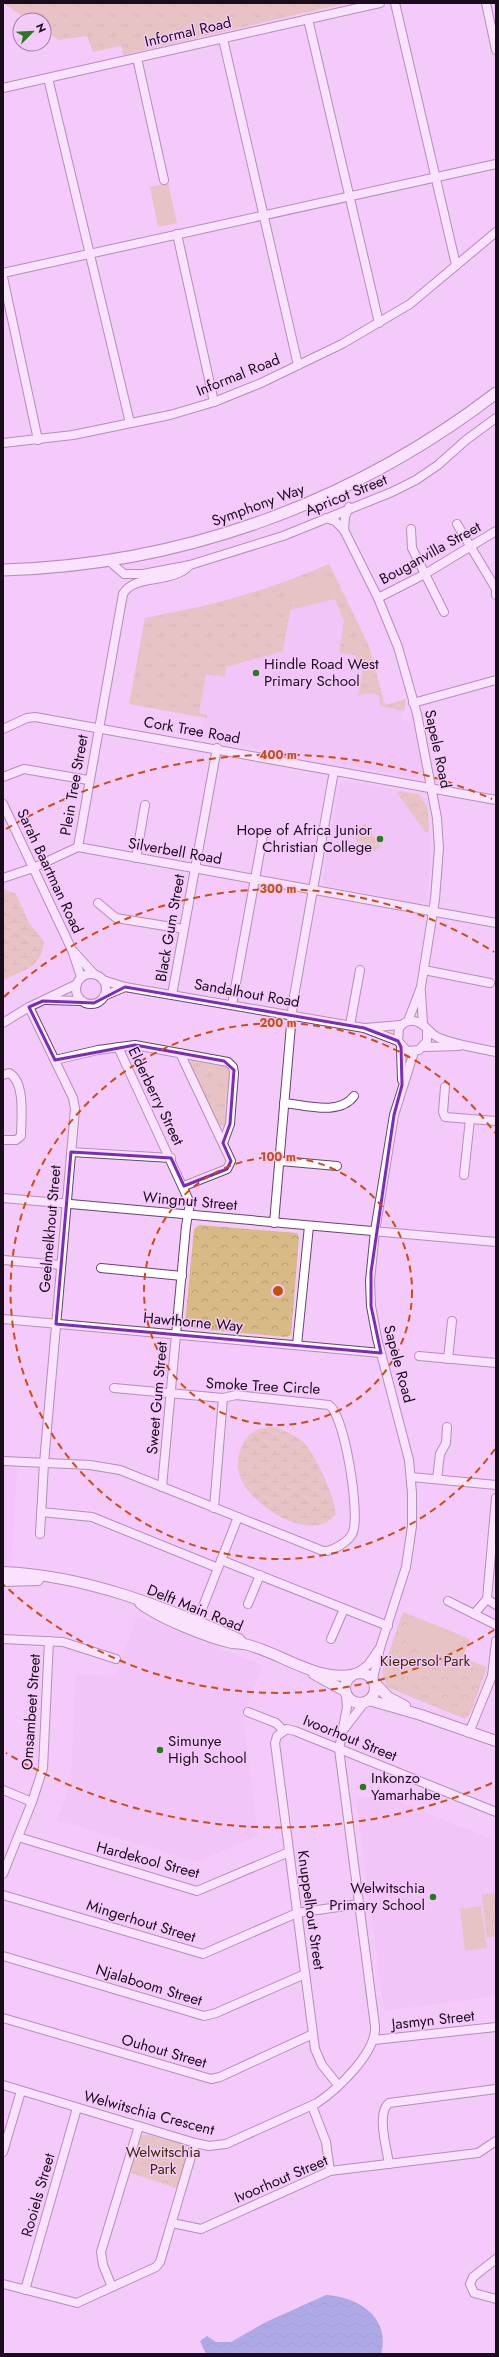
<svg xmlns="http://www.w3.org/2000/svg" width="499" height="2357" viewBox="0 0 499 2357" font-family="Jost,sans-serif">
<defs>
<pattern id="grass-tufts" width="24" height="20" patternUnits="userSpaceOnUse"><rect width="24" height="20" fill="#d7ba85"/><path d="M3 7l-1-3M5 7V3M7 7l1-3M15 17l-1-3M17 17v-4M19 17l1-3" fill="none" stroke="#b89f72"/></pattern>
<pattern id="wetland-marsh" width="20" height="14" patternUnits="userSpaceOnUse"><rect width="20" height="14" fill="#d7ba85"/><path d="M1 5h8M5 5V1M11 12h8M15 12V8" fill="none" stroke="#b89f72"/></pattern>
<pattern id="park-crowns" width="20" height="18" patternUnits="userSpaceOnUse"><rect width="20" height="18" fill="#d7ba85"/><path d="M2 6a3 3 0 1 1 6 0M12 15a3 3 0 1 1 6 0" fill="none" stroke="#b89f72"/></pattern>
<pattern id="water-waves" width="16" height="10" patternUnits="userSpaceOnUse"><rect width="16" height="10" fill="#5882d0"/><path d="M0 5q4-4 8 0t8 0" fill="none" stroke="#4869a8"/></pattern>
</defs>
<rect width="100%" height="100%" fill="#f4cafa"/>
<g fill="#edbef4">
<path d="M329,564L369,646L385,705L406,699L402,719L412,723L424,772L417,778L332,762L330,758L309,755L306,757L224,742L222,738H215L213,740L201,738L204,718L129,704L145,618L234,599L301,576Z"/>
<path d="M345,781L422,795L428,802L430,858L427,900L421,904L327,886L322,881L340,784Z"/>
<path d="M3,1467L17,1468L11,1564H3Z"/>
<path d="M137,1616L262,1665L243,1717L258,1835L197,1862L57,1820L71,1783L76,1674L116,1676Z"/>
<path d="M382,1795L496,1841V1996L384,2011L356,1799Z"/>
</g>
<g fill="url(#grass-tufts)">
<path d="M3,3H347L123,55L121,46L93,52L87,36L59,40L44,30V20H29Z"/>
<path d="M329,564L369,646L385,705L406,699L404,711L380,706L379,695L371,693L358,696L363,669L353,667L356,655L339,653L344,621L335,599L329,576L287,586L293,609L290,611L283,651L226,667L225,677L206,674L199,713L207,715V718L129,704L145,618C208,607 270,590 329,564Z"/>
<path d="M192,1059L225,1064L231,1070L225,1126L219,1125L189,1065Z"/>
</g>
<g fill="url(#wetland-marsh)">
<path d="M3,889L16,894L29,923L44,941C42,968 24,970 3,980Z"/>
<path d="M276,1427C286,1432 297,1436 305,1444C315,1454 338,1503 335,1515C311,1545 252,1505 241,1479C236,1467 237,1455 243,1444C250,1429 261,1428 276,1427Z"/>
</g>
<g fill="url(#park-crowns)">
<path d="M400,791L418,794L428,808L429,830L426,833L397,793Z"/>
<path d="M365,823L381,846L368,856L351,833Z"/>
<path d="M199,1225L297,1233L299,1238L291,1335L286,1337L189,1328L185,1323L194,1229Z"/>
<path d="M403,1612L470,1639L463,1658L487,1667L470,1714L465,1719L387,1687L382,1672Z"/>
<path d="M496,1893V1936L487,1938L482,1895Z"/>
<path d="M142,2135H148L182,2143L187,2148L189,2154L179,2189L128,2172L139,2138Z"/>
</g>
<g fill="#d7ba85">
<path d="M168,183L177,223L158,227L150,187Z"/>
<path d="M329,576L335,599L293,609L287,586Z"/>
<path d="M416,1618L453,1632L443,1657L406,1642Z"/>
<path d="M481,1906L487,1948L465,1951L460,1909Z"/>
</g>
<path fill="url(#water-waves)" d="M326,2295C359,2297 391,2318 381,2354H206L200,2341L207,2336L216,2342H231L266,2322Z"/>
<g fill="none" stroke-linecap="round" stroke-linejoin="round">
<defs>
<g id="minor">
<path d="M395,3L456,265"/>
<path d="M486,3L496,50"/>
<path d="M308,19L379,323"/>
<path d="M223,39L298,365"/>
<path d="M137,58L164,180"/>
<path d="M48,78L130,423"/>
<path d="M3,88L380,3"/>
<path d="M177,234L214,402"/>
<path d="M3,273L496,164"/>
<path d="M3,277L38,440"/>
<path d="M3,443L73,435L170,415L214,402L261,383L342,344L410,304L496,232"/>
<path d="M326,518L335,521L344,530L378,598L398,647L417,714L437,818L439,848L435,899L421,987L408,1021"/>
<path d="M457,524L496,589V595"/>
<path d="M411,529L412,548L444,612"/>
<path d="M344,530L345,517L349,507"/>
<path d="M108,560L124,574H143L190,565L283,536L392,492L416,480L438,465L466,440L496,418"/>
<path d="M378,598L425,574L496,531"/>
<path d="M413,703L496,680"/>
<path d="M3,729L27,718L35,717L496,800"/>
<path d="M3,777L24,769L88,780"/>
<path d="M3,804L72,950L81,977"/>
<path d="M78,847L496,923"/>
<path d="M78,847L123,594C135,573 172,585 190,565"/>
<path d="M136,858L145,805"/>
<path d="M3,878L33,868L78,847"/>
<path d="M98,903L116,918L184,929"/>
<path d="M74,952L94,974"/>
<path d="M424,970L490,983"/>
<circle cx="91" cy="989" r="15"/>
<path d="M103,980L125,987L364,1028L398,1041"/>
<path d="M421,992L423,1024"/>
<path d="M172,995L217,748"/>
<path d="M104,996L125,987"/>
<path d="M46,1000L82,1001"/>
<path d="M232,1005L263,835"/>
<path d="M29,1007L73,1098L75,1109L44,1463L40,1534"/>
<path d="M3,1023L29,1007L77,984"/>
<path d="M350,1025L360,970"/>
<path d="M365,1028L401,1025"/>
<path d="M427,1031V1041L419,1050L407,1051L398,1041L399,1028C403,1023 407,1020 414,1021C425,1022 429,1034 439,1038C457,1045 477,1048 496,1052"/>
<path d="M118,1047L190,1203L186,1226L162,1487"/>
<path d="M401,1047L402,1080"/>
<path d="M423,1047L459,1046"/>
<path d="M180,1053L231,1161L227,1169L184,1186"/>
<path d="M55,1060L98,1050L135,1045L228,1062L233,1067L234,1073L230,1124L223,1143"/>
<path d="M3,1075L9,1073C26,1082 21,1120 21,1136L16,1140H3"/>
<path d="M445,1087L443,1112L445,1117L496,1121"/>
<path d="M284,1103C306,1105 339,1116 354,1096"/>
<path d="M71,1152L171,1158"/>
<path d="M280,1161L337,1166"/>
<path d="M464,1175L470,1119"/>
<path d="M3,1198L496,1242"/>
<path d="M274,1223L293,1002L334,771"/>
<path d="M3,1260L61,1265"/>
<path d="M101,1268L182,1276"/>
<path d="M3,1319L381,1353"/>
<path d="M297,1345L309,1226"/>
<path d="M419,1356L496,1363"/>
<path d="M448,1359L452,1321"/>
<path d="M3,1461L90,1465L120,1470L323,1551C332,1552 350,1541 353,1532C360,1513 345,1416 329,1405L236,1395L223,1398L114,1388"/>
<path d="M411,1477L496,1485"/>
<path d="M437,1479L440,1454L446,1443L447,1427"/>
<path d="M496,1498L487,1599L496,1605"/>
<path d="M214,1508L223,1398"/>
<path d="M41,1512L92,1517L218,1568"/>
<path d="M221,1560L388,1626"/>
<path d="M448,1601L496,1625"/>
<path d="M248,1604L260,1575"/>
<path d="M474,1614L487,1599"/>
<path d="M195,1627L238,1517"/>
<path d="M3,1639L63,1642L116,1659"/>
<path d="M331,1639L344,1609"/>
<path d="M357,1673L368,1665L379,1649"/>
<path d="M373,1679L380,1648L406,1567L412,1526V1493L409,1460L377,1338L371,1306L370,1281L375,1231L394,1115L414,1052"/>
<path d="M248,1712L276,1723L283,1730"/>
<path d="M344,1729L364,1703"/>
<path d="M469,1733L492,1676L496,1641"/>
<path d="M3,1790L32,1802"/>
<path d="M18,1837L197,1891L289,1852"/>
<path d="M3,1874L32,1802L43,1768L49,1641"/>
<path d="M3,1895L203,1954L297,1913L359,1904"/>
<path d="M3,1956L204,2016L216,2013L305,1974"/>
<path d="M3,2018L211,2079L220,2077L313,2034"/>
<path d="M374,2040L496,2027"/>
<path d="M3,2085L195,2143L209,2146L226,2144L317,2103C338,2089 377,2052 375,2026L339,1749L347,1707L346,1695"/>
<path d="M338,2085L322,2065L315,2049L275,1743L277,1736L287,1729L295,1731L496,1812"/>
<path d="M312,2106L326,2142L330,2171"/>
<path d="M3,2152L21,2091"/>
<path d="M389,2164C387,2149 376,2113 389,2103L496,2089"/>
<path d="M172,2223L201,2229L330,2171L478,2153L496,2141"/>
<path d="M496,2259L473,2277L470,2284L474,2293L496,2299"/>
<path d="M3,2284L77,2303L156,2267L160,2262L195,2143"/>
<path d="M112,2287L103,2265L101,2252L139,2126"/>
<path d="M25,2290L77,2108"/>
</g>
<g id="tertiary">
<path d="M3,1572C85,1575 164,1607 239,1639L243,1644"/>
<path d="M3,1581L38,1580"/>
<path d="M140,1603C159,1618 208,1638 232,1643C236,1644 240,1643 244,1644C280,1652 314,1681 352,1675"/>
<circle cx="360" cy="1688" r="15"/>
<path d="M314,1674L345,1691"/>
<path d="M375,1683L388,1697L405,1706"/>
<path d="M369,1700L421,1715L496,1741"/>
</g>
<path id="secondary" d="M3,570C183,565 354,502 496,393"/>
</defs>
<use href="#minor" stroke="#68446e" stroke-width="10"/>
<use href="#tertiary" stroke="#68446e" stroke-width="12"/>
<use href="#secondary" stroke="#68446e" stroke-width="13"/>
<use href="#minor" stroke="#fff" stroke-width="8"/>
<use href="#tertiary" stroke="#fff" stroke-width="10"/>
<use href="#secondary" stroke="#fff" stroke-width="11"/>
</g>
<path d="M0 0H499V2357H0ZM125,987L364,1028L398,1041L401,1047L402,1085L394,1115L371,1272V1306L381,1353L56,1324L71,1152L171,1158L184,1186L227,1169L231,1161L223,1143L230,1124L234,1070L224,1061L135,1045L55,1060L29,1007L43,1001L94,1003Z" fill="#f4cafa" fill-opacity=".55" fill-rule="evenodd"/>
<path fill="none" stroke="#7b2cbf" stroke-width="3" stroke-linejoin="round" d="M125,987L364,1028L398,1041L401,1047L402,1085L394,1115L371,1272V1306L381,1353L56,1324L71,1152L171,1158L184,1186L227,1169L231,1161L223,1143L230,1124L234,1070L224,1061L135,1045L55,1060L29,1007L43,1001L94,1003Z"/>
<g fill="none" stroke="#c94d0f" stroke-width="2" stroke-dasharray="7 5">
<circle cx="278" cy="1291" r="134"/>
<path d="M495 1449A268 268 0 1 1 495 1133"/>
<path d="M494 1630A402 402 0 0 1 4 1585M4 997A402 402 0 0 1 494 952"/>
<path d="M492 1783A536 536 0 0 1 6 1753M6 829A536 536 0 0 1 492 799"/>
</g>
<g fill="#287922" stroke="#f4cafa" stroke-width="1.5">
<circle cx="256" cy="673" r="4"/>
<circle cx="380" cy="839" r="4"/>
<circle cx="160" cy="1750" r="4"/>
<circle cx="363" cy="1787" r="4"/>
<circle cx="433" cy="1897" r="4"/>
</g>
<g text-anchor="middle" stroke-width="3" stroke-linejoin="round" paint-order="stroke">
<g font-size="15" fill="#1b0c1d" stroke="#f4cafa">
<text transform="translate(188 32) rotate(-13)" y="5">Informal Road</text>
<text transform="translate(238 375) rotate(-22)" y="5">Informal Road</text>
<text transform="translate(346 495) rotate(-22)" y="5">Apricot Street</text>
<text transform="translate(258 505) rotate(-20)" y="5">Symphony Way</text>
<text transform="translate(430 553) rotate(-29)" y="5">Bouganvilla Street</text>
<text transform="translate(192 730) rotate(10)" y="5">Cork Tree Road</text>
<text transform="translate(438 749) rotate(78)" y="5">Sapele Road</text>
<text transform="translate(74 785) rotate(-80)" y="5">Plein Tree Street</text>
<text transform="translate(175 851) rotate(10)" y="5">Silverbell Road</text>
<text transform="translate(50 871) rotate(65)" y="5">Sarah Baartman Road</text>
<text transform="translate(170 928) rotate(-80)" y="5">Black Gum Street</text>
<text transform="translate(247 993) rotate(10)" y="5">Sandalhout Road</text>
<text transform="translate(156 1096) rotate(64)" y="5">Elderberry Street</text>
<text transform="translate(190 1201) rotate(5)" y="5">Wingnut Street</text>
<text transform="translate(50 1229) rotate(-85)" y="5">Geelmelkhout Street</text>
<text transform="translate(193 1322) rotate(5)" y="5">Hawthorne Way</text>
<text transform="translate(399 1364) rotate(75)" y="5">Sapele Road</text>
<text transform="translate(263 1386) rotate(3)" y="5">Smoke Tree Circle</text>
<text transform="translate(157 1398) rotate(-85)" y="5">Sweet Gum Street</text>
<text transform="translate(195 1608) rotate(22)" y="5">Delft Main Road</text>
<text transform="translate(31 1712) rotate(-86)" y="5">Omsambeet Street</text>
<text transform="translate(350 1738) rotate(22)" y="5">Ivoorhout Street</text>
<text transform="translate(148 1860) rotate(15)" y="5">Hardekool Street</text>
<text transform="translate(311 1910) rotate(82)" y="5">Knuppelhout Street</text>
<text transform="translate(141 1921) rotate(17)" y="5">Mingerhout Street</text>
<text transform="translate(149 1985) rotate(17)" y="5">Njalaboom Street</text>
<text transform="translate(433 2020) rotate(-6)" y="5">Jasmyn Street</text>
<text transform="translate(164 2051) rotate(16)" y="5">Ouhout Street</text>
<text transform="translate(149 2113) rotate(15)" y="5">Welwitschia Crescent</text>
<text transform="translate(281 2179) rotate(-23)" y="5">Ivoorhout Street</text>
<text transform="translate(38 2195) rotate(-74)" y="5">Rooiels Street</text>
</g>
<g font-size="15" fill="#1b0c1d" stroke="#f4cafa" text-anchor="start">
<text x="264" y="669">Hindle Road West<tspan x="264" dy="17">Primary School</tspan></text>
<text x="372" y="835" text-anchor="end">Hope of Africa Junior<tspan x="372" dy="17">Christian College</tspan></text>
<text x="168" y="1746">Simunye<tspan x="168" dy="17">High School</tspan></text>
<text x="371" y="1783">Inkonzo<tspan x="371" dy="17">Yamarhabe</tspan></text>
<text x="425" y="1893" text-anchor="end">Welwitschia<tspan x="425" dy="17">Primary School</tspan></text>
</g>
<g font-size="15" fill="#3f2b00" stroke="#f4cafa">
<text x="425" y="1666">Kiepersol Park</text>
<text x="163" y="2157">Welwitschia<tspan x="163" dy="17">Park</tspan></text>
</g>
</g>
<circle cx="278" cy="1291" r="6" fill="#c94d0f" stroke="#f4cafa" stroke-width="2"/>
<g font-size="12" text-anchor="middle" font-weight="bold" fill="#c94d0f" stroke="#f4cafa" stroke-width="3" stroke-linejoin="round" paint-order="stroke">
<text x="278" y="759">400 m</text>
<text x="278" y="893">300 m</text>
<text x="278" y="1027">200 m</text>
<text x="278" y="1161">100 m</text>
</g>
<rect width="499" height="2357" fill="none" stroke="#1b0c1d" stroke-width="8"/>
<g transform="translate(32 32) rotate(66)"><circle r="19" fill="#f4cafa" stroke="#9d7ea2"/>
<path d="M0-3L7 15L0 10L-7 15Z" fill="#287922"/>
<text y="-6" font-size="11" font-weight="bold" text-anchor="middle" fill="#1b0c1d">N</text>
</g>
</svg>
